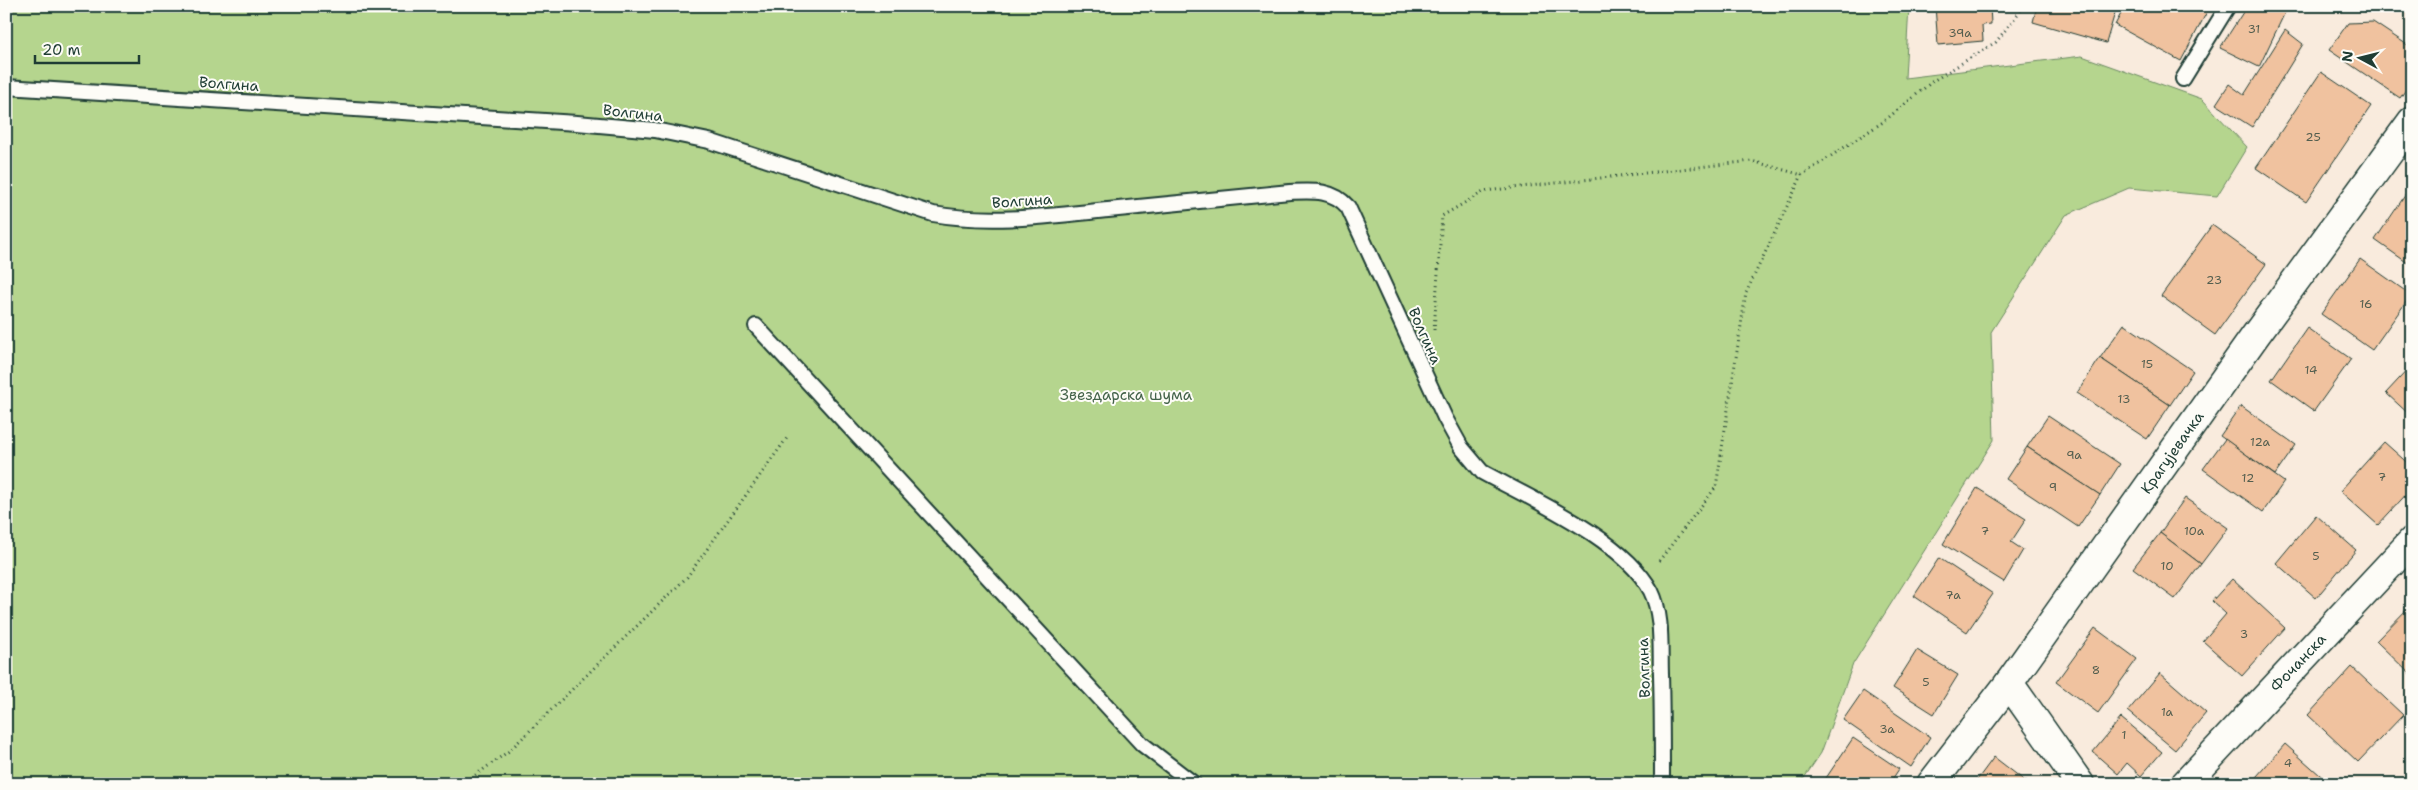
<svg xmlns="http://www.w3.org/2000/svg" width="2418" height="790" viewBox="0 0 2418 790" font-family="'Shantell Sans',sans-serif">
<rect width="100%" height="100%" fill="#f9ebdd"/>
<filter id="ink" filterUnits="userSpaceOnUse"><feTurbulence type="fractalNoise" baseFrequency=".02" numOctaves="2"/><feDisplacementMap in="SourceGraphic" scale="10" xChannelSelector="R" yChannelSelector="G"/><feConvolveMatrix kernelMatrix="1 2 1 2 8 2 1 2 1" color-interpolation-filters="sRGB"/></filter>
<g filter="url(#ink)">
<path fill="#b5d58e" stroke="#6a8961" d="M6,6H1909L1905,78L2082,56L2202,99L2247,147L2217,196L2129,188L2066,215L1991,332L1994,440L1853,664L1821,753L1800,784H6Z"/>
<g fill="#f0c29f" stroke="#1f3d34">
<path d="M1935,6H1990L1991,24L1982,25L1983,41L1938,45Z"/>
<path d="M2037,6H2117L2106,43L2033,22Z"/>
<path d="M2125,6H2210L2181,61L2115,25Z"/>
<path d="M2247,6L2256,11L2258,6H2288L2259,67L2220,48Z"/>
<path d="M2373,22L2412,48V81L2400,98L2329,50L2348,23Z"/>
<path d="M2285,30L2303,44L2252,127L2216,104L2229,84L2244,95Z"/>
<path d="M2321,72L2371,106L2306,202L2256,168Z"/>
<path d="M2408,191L2412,194V266L2375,240Z"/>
<path d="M2212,225L2266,264L2215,335L2161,296Z"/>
<path d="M2360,259L2411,295L2372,350L2321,314Z"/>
<path d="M2124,324L2193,371L2170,405L2100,358Z"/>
<path d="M2307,328L2351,359L2314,411L2271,380Z"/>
<path d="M2100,358L2170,405L2147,439L2077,393Z"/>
<path d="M2412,365V417L2386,393Z"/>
<path d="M2241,406L2296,445L2275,475L2220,436Z"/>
<path d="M2048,416L2120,464L2100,495L2027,447Z"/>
<path d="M2225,439L2284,482L2263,512L2203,469Z"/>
<path d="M2384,442L2412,467V488L2378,525L2340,491Z"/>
<path d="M2027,447L2100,495L2078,527L2006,479Z"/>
<path d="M1977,488L2026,519L2011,542L2023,550L2004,582L1943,544Z"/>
<path d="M2185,498L2228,528L2201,564L2160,533Z"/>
<path d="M2316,515L2356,550L2316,598L2276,563Z"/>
<path d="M2160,533L2201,564L2175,599L2133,568Z"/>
<path d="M1939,558L1993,594L1967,632L1914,596Z"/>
<path d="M2232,579L2285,628L2242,676L2203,641L2226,614L2212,601Z"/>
<path d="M2412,604V676L2376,641Z"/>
<path d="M2095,628L2137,659L2098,713L2056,682Z"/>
<path d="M1917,650L1958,675L1934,714L1893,688Z"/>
<path d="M2352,667L2403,715L2358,762L2308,715Z"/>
<path d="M2160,673L2206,713L2175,750L2128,711Z"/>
<path d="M1863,691L1930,737L1911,767L1843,720Z"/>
<path d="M2121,718L2162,752L2141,776L2127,763L2118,774L2093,752Z"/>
<path d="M1853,738L1899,769L1889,784H1822Z"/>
<path d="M2285,744L2329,783L2328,784H2250Z"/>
<path d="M1994,757L2029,784H1974Z"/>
</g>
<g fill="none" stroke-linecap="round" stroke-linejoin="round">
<defs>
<g id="lane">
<path d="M2183,79L2228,6"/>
<path d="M6,87L577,123L655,130L709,141L933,214C991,224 1049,216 1108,210C1168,204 1229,198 1290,192C1312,191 1332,189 1348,207L1445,418L1461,447L1482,472C1533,500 1623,539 1651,591C1663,615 1660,648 1661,674C1662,710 1662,747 1662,784"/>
<path d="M756,326L1142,744L1194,784"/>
</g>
<g id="street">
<path d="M2009,683L2080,784"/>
<path id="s1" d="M1931,784L2009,683L2255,336L2412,121"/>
<path id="s2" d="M2185,784L2412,541"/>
</g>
</defs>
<use href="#lane" stroke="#1f3d34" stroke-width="18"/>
<use href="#street" stroke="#1f3d34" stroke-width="31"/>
<g stroke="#1f3d34" stroke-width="3" stroke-dasharray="1 4" stroke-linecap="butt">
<path d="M1434,330L1442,216L1485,191L1752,161L1802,175"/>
<path d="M1659,561L1716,487L1746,293L1802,175L1883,122L1933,81L1996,42L2024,6"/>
<path d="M463,784L509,751L687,577L787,438"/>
</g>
<use href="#lane" stroke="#fdfcf7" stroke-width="14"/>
<use href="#street" stroke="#fdfcf7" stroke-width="28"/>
</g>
</g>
<g text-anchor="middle" stroke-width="4" stroke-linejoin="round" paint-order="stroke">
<g font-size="12" fill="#535e4f">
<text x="2254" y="33">31</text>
<text x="1960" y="37">39a</text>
<text x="2313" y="141">25</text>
<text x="2214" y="284">23</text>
<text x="2366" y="308">16</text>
<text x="2147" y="368">15</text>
<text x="2311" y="374">14</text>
<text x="2124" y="403">13</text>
<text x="2260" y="446">12a</text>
<text x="2074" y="459">9a</text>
<text x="2382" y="481">7</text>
<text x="2248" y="482">12</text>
<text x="2053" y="491">9</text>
<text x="1985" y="535">7</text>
<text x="2194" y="535">10a</text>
<text x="2316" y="560">5</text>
<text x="2167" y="570">10</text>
<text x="1953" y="599">7a</text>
<text x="2244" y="638">3</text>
<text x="2096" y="674">8</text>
<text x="1926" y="686">5</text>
<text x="2167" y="716">1a</text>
<text x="1887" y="733">3a</text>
<text x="2124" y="739">1</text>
<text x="2288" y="767">4</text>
</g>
<g font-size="15" fill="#1f3d34" stroke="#fdfcf7">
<text transform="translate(229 84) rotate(4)" y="5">Волгина</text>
<text transform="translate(633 113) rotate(6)" y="5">Волгина</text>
<text transform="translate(1022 201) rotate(-4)" y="5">Волгина</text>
<text transform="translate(1425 336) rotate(66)" y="5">Волгина</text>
<text dy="5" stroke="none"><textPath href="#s1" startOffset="410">Крагујевачка</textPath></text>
<text dy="5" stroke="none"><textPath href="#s2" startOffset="166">Фочанска</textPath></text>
<text transform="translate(1644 668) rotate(-92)" y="5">Волгина</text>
</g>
<g font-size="15" fill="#44634a" stroke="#fdfcf7">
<text x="1126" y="400">Звездарска шума</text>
</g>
</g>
<rect width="2418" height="790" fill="none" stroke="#fdfcf7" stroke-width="25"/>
<rect x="12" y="12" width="2393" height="765" fill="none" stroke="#1f3d34" stroke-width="2" filter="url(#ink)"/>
<g transform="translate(2360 58) rotate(277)" stroke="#fdfcf7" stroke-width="4" paint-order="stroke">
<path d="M0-4L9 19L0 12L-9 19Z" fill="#1f3d34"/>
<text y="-8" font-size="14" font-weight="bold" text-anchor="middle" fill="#1f3d34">N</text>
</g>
<path d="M35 55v8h104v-8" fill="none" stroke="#1f3d34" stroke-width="2.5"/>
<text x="42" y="55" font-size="15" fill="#1f3d34" stroke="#fdfcf7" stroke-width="4" paint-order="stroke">20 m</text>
</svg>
